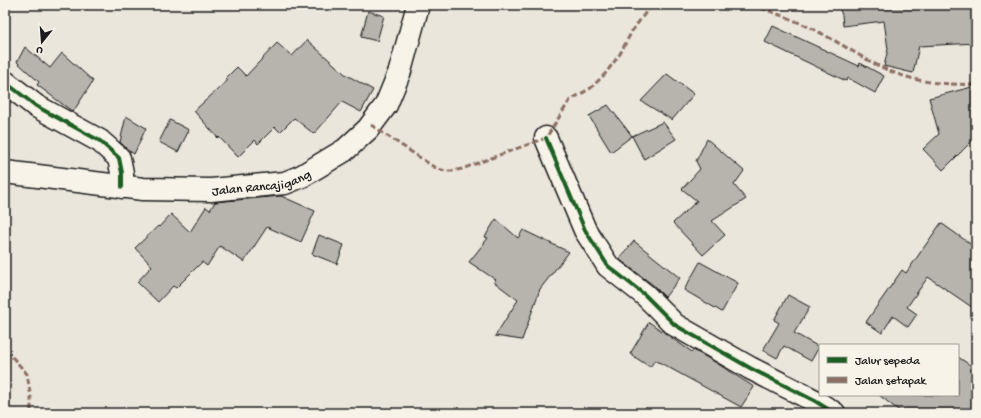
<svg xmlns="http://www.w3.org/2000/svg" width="981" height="418" viewBox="0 0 981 418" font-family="'Gochi Hand',sans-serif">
<rect width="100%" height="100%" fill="#eae6dc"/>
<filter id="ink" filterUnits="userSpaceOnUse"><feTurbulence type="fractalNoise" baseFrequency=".025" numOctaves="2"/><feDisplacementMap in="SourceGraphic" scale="8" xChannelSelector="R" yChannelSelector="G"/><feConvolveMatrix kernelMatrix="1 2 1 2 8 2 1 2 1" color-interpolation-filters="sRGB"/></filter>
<g filter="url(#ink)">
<g fill="#b6b4ac" stroke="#1c1c1c">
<path d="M838,5H976V43L919,46L913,73L884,66L888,49L884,21L843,26L842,15Z"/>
<path d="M368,11L384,16L377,41L361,37Z"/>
<path d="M773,26L859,66L860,63L884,76L875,93L848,78L846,81L765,42Z"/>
<path d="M307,40L345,74L373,90L361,112L342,102L314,134L294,118L280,132L275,127L258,144L255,140L238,157L219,137L218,138L194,111L228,80L226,78L237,67L246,76L277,43L292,56Z"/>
<path d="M25,47L50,68L62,53L93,81L73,112L37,85L39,82L17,62Z"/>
<path d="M667,74L694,94L672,120L641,101Z"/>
<path d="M976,86V137L943,170L923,149L939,134L929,98Z"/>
<path d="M608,105L632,136L611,152L589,116Z"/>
<path d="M126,116L146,128L134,154L128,150L120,142Z"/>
<path d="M170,120L189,130L178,152L159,142Z"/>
<path d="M663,122L676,139L644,159L632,136Z"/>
<path d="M707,139L744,171L734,185L746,199L712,221L725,235L703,255L673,223L697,201L682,189L700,169L696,161Z"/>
<path d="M281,196L315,211L301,242L267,227L244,262L220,246L207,266L202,262L176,288L173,286L158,302L137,282L152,266L135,248L158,226L159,227L171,214L190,232L206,207L210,210L215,202Z"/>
<path d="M496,219L518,238L523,230L569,252L540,289L522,340L495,336L518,300L494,282L496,280L469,262L488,238L485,237Z"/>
<path d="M941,223L976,248V310L928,277L907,307L917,314L908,327L893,316L882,333L866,322L902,270L906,273Z"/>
<path d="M319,235L344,245L337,264L312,254Z"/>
<path d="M634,241L680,278L665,297L653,285L619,259Z"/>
<path d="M700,262L738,283L722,312L684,290Z"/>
<path d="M788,295L810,307L794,333L819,347L811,361L784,346L777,358L763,350L779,323L774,320Z"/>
<path d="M649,322L692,352L693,350L715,362L754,387L741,407L655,360L650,367L630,354Z"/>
<path d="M958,357L976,369V413H902L879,395H958Z"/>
</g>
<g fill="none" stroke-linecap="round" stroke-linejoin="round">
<defs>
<g id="minor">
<path d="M5,82L36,106L100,141L119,158L122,173V187"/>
<path d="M546,138L585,230L608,266L645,295L675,325L750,368L815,401L834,413"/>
</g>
<g id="major">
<path id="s1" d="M5,172L143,189L211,190L285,183L302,176L345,150L368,129L386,105L400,71L418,5"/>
</g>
</defs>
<use href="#minor" stroke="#1c1c1c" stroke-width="25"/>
<use href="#major" stroke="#1c1c1c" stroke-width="25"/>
<use href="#minor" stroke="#f7f3e8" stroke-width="22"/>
<use href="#major" stroke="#f7f3e8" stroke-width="22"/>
<g stroke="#8d6e63" stroke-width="3" stroke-dasharray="6 3" stroke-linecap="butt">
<path d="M752,5C778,14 804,23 828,37C854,51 878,69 907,77C929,84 953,84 976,85"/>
<path d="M371,125L434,167L445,171H452L462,169L510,151L546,138L570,100L591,88L605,74L620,54L632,31L646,12L654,5"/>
<path d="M5,351L14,359L27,374L31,398V413"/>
</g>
<defs>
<g id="cycleway">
<path d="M5,82L36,106L100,141L119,158L122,173V187"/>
<path d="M546,138L585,230L608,266L645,295L675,325L750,368L815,401L834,413"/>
</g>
</defs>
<use href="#cycleway" stroke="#f7f3e8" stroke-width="6"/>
<use href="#cycleway" stroke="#1b5e20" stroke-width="4"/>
</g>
</g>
<g text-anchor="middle" stroke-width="3.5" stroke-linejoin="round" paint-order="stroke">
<g font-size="13" fill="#1c1c1c" stroke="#f7f3e8">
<text dy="5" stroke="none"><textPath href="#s1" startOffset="258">Jalan Rancajigang</textPath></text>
</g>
</g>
<rect width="981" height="418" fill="none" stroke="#f7f3e8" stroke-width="20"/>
<rect x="10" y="10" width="961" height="398" fill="none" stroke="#1c1c1c" stroke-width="1.5" filter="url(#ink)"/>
<rect x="819" y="344" width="140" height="52" fill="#f7f3e8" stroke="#9f9d96"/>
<rect x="827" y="357" width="20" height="6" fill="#1b5e20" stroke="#9f9d96"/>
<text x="855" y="364" font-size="12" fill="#1c1c1c">Jalur sepeda</text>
<rect x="827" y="377" width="20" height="6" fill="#8d6e63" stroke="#9f9d96"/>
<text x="855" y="384" font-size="12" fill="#1c1c1c">Jalan setapak</text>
<g transform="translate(42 42) rotate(197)" stroke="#f7f3e8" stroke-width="3" paint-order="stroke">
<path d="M0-3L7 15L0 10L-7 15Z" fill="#1c1c1c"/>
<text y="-6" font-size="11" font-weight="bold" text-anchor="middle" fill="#1c1c1c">U</text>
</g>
</svg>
